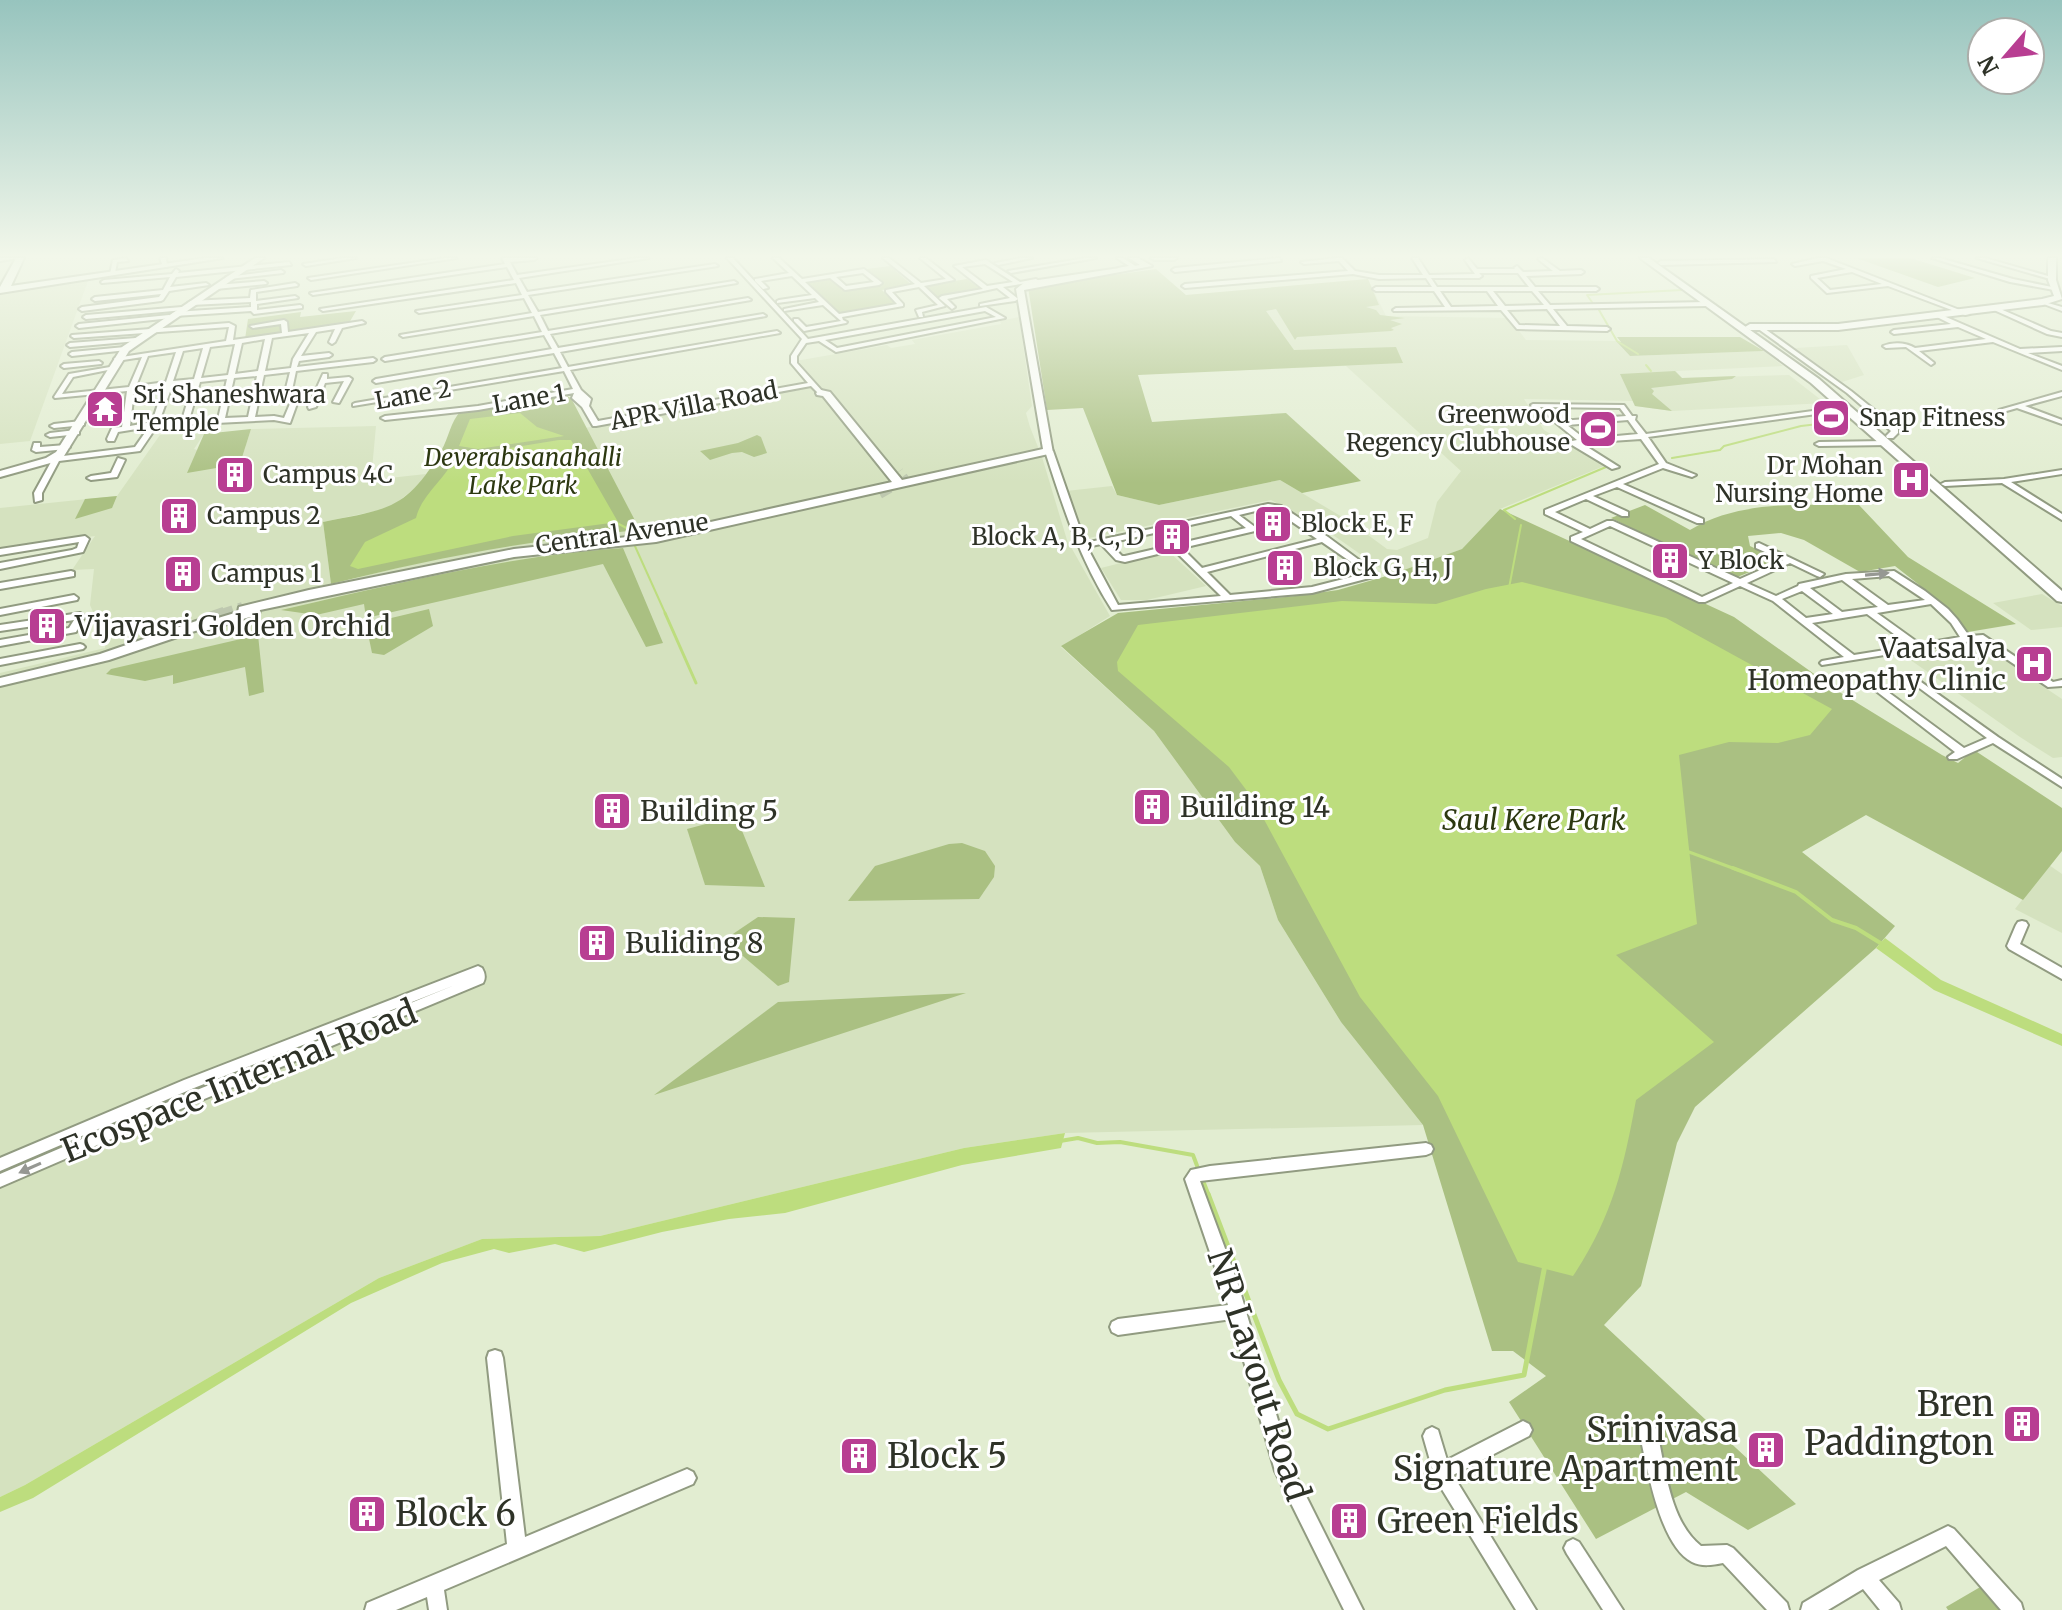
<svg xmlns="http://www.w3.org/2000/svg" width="2062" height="1610" viewBox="0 0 2062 1610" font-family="Merriweather,serif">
<rect width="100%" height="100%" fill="#e2edd1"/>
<g fill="#d5e2bf">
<path d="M89,278L30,441L0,444V292Z"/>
<path d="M1368,279L1386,316L1509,318L1526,340L1616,341L1630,356L1764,351L1783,366L1676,371L1682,378L1789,375L1825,403L1672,411L1635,406L1633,401L1524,399L1544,430L1604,466L1500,509L1462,549L1390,575L1323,528L1271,500L1084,539L1066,491L1112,486L1117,495L1159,505L1280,480L1349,521L1387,549L1397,550L1428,538L1437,502L1461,471L1346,366L1221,371L1186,295Z"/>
<path d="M1019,317L1032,406L1026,413L1030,427L1042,457L1067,540L1110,616L1061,647L1154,731L1235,842L1260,866L1278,920L1341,1022L1423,1125L1065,1133L964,1148L600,1236L482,1239L379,1278L25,1485L0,1497V673L105,648L107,625L99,626L90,605L94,569L72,570L95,536L0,549V508L117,496L160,435L204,434L194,449L240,464L251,429L376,426L371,480L426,474L420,484L390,508L323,522L331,584L450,555L552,539L639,530L585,428L811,387L790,362L887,345L891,348L915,344L912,340L1001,324L1000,321Z"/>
<path d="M1847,345L1864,375L1842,382L1795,348Z"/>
<path d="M1168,551L1206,586L1147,600H1121L1101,568Z"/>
<path d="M2042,594L2062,606V627L2031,630L1993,603Z"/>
<path d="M1980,644L2062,699V757L2053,758L2020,737L1902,654Z"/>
<path d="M2049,865L2062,874V933L2015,909Z"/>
</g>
<g fill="#aac082">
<path d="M1856,258H1910L1975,278L1938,287Z"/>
<path d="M890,266L912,285L882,290L897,305L838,314L806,281L829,277L842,290L882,284L867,269Z"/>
<path d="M1156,269L1186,295L1368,279L1379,305L1366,307L1376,310L1380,315L1405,318L1390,320L1402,324L1391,328L1394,330L1391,331L1297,337L1295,340L1276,309L1266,311L1294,350L1396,347L1403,363L1138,375L1152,422L1286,413L1361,481L1302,493L1280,480L1159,505L1117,495L1083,408L1047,410L1028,287Z"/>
<path d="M967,279L982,290L937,297L923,286Z"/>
<path d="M356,311L349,323L245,339L248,319L301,312L300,317Z"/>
<path d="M1617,337H1740L1764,351L1630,356L1616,341L1621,342Z"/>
<path d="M1675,371L1682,378L1736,376L1732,379L1651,388L1654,391L1652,394L1672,411L1635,406L1620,374Z"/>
<path d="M565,395L571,398L640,530C534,539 433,558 331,584L323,522C387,509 406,511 441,451C449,438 450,422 461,411Z"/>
<path d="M251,429L240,464L187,473L204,434Z"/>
<path d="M757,435L761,437L767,453L754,457L742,452L732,453L710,460L700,451L738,443Z"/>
<path d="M117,496L112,508L75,519L85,499Z"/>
<path d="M1645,505L1690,530C1739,500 1802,505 1859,505L1908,557L2016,624L1968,632L1918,584L1895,566L1860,572L1804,540L1781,533L1748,536L1750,546L1779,560L1735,578L1611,518Z"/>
<path d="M1500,509L1734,617L1841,693L1942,755L1958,763L1974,750L2062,808V851L2023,900L1866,815L1802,852L1895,926L1876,948L1695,1107L1677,1143L1641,1286L1604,1325L1796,1504L1748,1530L1686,1492L1596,1539L1509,1402L1546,1376L1513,1351H1492L1423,1125L1341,1022L1278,920L1260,866L1235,842L1154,731L1061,646L1118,613L1295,596L1338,590L1390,575L1462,549Z"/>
<path d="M623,548L663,643L646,647L603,564L366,618L364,604L316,615L281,610C395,584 506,556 623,548Z"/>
<path d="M429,609L433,626L384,655L372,653L366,624Z"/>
<path d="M258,635L264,692L249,696L245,667L173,684V675L145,681L106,674L111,669Z"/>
<path d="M736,816L765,887L705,885L687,829Z"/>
<path d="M962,843L985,851L995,866L994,877L979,899L848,901L875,866L949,844Z"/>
<path d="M758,917L795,918L789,982L778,986L724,940Z"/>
<path d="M966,993L654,1095L778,1002Z"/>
<path d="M1982,1586L2003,1610H1948L1946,1607Z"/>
</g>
<g fill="#bddd7e">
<path d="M520,413L537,427L564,436L478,449L459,446L470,419Z"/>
<path d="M559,440H571L618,522L513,536L358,569L350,566L365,542L416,518C421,495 445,480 455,457Z"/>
<path d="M1522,582L1666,618L1832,709L1810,735L1778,743L1729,742L1679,755L1697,924L1616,955L1714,1042L1636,1100C1624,1167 1612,1218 1573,1276L1518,1262L1438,1096L1360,997L1253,799L1229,767L1118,671L1117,662L1138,625L1342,601L1436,604L1486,589Z"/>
<path d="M1885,938L1941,980L2062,1034V1046L1934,990L1876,948Z"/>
<path d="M1065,1133L1061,1148L962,1165L785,1213L729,1219L662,1232L584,1252L555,1244L509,1253L494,1249L442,1263L351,1303L33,1498L0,1512V1497L25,1485L379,1278L482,1239L600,1236L964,1148Z"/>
</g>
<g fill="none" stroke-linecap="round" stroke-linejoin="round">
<g stroke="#bddd7e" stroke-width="2">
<path d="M1594,305L1587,295L1682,290"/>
<path d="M1599,310L1617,341L1638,354"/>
<path d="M1646,365L1651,371"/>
<path d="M1877,411L1881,410"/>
<path d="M1672,458L1720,450L1724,446L1801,426L1853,420"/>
<path d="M1515,519L1504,510L1606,467"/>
<path d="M617,523L632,531"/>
<path d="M634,544L666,615"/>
<path d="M1509,588L1521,525"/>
</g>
<g stroke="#bddd7e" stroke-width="3">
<path d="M665,613L696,683"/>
<path d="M1689,852L1738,870"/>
</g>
<g stroke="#bddd7e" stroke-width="4">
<path d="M1733,868L1796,892L1832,920L1856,928L1882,944"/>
<path d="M1060,1141L1078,1138L1097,1143L1120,1142L1193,1155L1199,1171"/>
<path d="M1202,1178L1209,1196"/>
</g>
<path stroke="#bddd7e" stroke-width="5" d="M1208,1194L1279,1380L1297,1414L1328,1429L1445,1390L1524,1375L1545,1265"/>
<g stroke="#bec8af" stroke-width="12" stroke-dasharray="12 6" stroke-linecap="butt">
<path d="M879,493L903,479L898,472"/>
<path d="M222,615L243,608"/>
</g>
<path stroke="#bec8af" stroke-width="15" stroke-dasharray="15 7" stroke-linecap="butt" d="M211,619L228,613"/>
<defs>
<g id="street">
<path d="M0,258H19L0,261Z"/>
<path d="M126,258L128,261L117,262L115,273L110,274L113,260Z"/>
<path d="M160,258H166L167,267H163Z"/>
<path d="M343,258H356L306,266L303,264Z"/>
<path d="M445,258H457L311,280L308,278Z"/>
<path d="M502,258H537L534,260L510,262L517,275L637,258H649L519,278L527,292L715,264L718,266L528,295L538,312L734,281L737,283L540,315L548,331L748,298L751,300L550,334L558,348L763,314L766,316L560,352L568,367L777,331L780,333L570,370L581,390L591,399L589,406L598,421L808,383L791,363V356L802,339L727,258H733L808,339L986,307L1005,318L836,352L819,341L806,343L797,356V363L823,392V394H819L811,386L596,426H593L582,407L572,398L574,393L478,410L385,420L381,418L385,416L478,406L573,389L564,371L353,406V404L355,403L562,368L554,353L376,383L373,381L376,379L552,349L544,335L385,361L382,359L385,357L542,332L534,316L403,337L400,335L532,313L524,298L419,313L416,311L522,295L516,283L323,311L320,309L514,280L507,267L313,295L310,293L505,264ZM985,311L996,317L837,348L825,340Z"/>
<path d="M773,258H779L802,279L864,269L881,282L882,283L879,285L845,290L830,278L805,282L839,314L897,304L886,292V290L915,284L883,258H889L921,283L946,279L920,258H926L954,280L924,286L945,306L922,312L923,317H919L916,310L938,305L919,287L892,292L903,304V306L842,317L843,320L847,322L846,323L804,331L794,321V319H798L806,327L841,321L823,305L784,311V309L819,302L815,298L777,303V301L779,300L812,295L792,276L761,281L768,288L763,289L755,281V279L789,273ZM863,273L874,282L846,286L836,277Z"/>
<path d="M1021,258H1032L998,265L995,263Z"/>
<path d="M1085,258H1096L1011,273L1008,271Z"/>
<path d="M1117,258H1123L1137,267L1118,270V268L1129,266Z"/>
<path d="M1151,258H1177L1174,260H1154Z"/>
<path d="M1279,258L1281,261L1175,272L1172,270L1175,268Z"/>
<path d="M1336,258H1342L1355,271L1379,275H1423L1412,258H1418L1429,275L1475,274L1465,260L1468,258L1477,269H1515L1514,268L1517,266L1523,272L1553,271L1538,259L1542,258L1560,271L1581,270L1584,272L1581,274L1526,276L1535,287H1596L1599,289L1596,291H1538L1550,305L1707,302L1710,304L1707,306L1553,309L1567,326L1607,327L1610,329L1607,331L1517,329L1501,310L1394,311L1393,310L1396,308L1445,307L1434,291H1376L1373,289L1376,287H1432L1426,278L1379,279L1353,274L1185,288L1182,286L1185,284L1348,271L1339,261L1304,264L1301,262ZM1479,273H1518L1529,287H1437L1431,278H1479L1482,276ZM1440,291H1487L1498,306L1451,307ZM1493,291H1532L1544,305L1505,306ZM1547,309L1560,326L1519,325L1507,310Z"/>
<path d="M1818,258H1826L1970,314L1965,315L1888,286L1827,293L1811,278V276L1846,269L1823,261L1795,266L1792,264ZM1852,272L1882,284L1830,290L1817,278Z"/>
<path d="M1932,258H1940L2013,279L2057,288L2054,290L2010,282Z"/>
<path d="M1977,258H1985L2055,278L2050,279Z"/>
<path d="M1774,259L1776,262L1661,265L1658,263L1661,261Z"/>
<path d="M986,260L1020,282L1036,279L1039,281L1003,287L1017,298L1018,299L1015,301L980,306V304L1010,298L997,288L947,299L955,307L952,309L940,299L939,298L942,296L983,289L954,266ZM985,264L1013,282L987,286L962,267Z"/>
<path d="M289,262L291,265L176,277L170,287L206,283L209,285L169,291L163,300L161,301L82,311L79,309L82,307L159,297L161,294L95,301L92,299L95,297L163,290L170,277L102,283L101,282L104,280L172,274L176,269L179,271L178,273Z"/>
<path d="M281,270L284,272L283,273L229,279L226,277Z"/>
<path d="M264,281L267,283L266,284L216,289L213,287L216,285Z"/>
<path d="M295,283L298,285L297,286L256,292V301L295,296L298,298L257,304V310L300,305L302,306V308L254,314L251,311L175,316L172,314L175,312L251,307V302L191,305L188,303L191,301L250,298L251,290Z"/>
<path d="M2041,301L2062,307V311L2041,303Z"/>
<path d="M182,307L184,308V310L86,319L83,317L86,315Z"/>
<path d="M1994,308H1998L2051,331L2062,333V337L2047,334L1994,310Z"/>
<path d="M1939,314L2020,349L2062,347V351L2028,353L2062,366V370L1993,342L1919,351L1933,362L1934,363L1931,365L1906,347L1886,348L1883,346C1892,342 1906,342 1915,348L1986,339L1958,327L1894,334L1891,332L1894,330L1951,324L1937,317L1936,316Z"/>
<path d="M169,315L172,317L171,318L79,328L76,326L79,324Z"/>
<path d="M284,320L287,322L288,332L362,321L365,323L342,328L335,342L332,344L329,342L335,329L316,332L301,356L329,353L332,355L329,357L299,361L297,367L373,358L376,360L373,362L296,371L291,395L299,398L290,423L274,420L157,426L140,451L59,461L42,493V500L35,502L34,493L51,462H47V458L135,447L149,427L118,432L114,441H108L107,439L112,428L122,427L127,391L55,398L54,397L69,374L110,367L113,369L73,377L62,394L129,387L142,357L117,361L114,359L115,358L226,341L229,327L74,338L71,336L72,335L229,323L235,326L233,340L282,333L281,324L253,328L250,326ZM309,333L293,359L291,368L265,371L272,338ZM265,339L258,371L235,374L242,343ZM235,344L228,375L201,378L210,347ZM203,348L194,379L173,381L183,351ZM176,352L166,382L136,386L148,356ZM290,372L284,396L292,399L284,418L274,416L255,417L264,375ZM257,376L248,417L225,418L234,378ZM227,379L218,419L189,420L200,382ZM193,383L182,420L159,422L172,386ZM164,386L152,422L130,426L134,390Z"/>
<path d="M1757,326H1761L1851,391L1898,429V433L1893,438H1887L1886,436L1891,431L1847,393L1757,328Z"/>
<path d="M136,338L139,340L138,341L70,347L67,345L70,343Z"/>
<path d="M125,347L127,348V350L72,356L69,354L72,352Z"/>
<path d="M99,361L102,363L101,364L64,368L61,366L64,364Z"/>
<path d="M323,374H327V379L349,377L352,379L339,403L333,402L344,381L325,383L316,407L309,409L308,407Z"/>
<path d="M2062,392V396L2025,406L2062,420V424L2017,408L2003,412L1999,410Z"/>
<path d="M1533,404L1624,405L1632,416H1636L1635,420L1646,434L1849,406L1850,408L1846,410L1648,437L1666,463L1696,475L1692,477L1663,468L1623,484L1703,519V523H1697L1617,487L1593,496L1628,512V516H1622L1586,499L1555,512L1590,529L1607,521H1613L1740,579L1783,560L1756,548V544L1759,543L1824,574L1820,577L1817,576L1790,563L1747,583L1776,596L1798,586L1799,584L1846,574L1894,571L1925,591L1948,609L1957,619L1969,636L1983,635L2053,682L2062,680V686L2048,687L1978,640L1822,665L1820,663L1822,661L1844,657L1773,601L1740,586L1705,602H1699L1571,541V537L1583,532L1545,514V510L1659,464L1641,439L1581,443L1619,467L1612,469L1572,445V441L1577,440L1556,423L1560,421L1626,416L1620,408L1540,407L1549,420L1545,422H1542L1531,405ZM1628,420L1638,434L1585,439L1567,425ZM1610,526L1733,583L1702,597L1581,539ZM1889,576L1925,600L1888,605L1852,579ZM1842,580L1878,607L1842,612L1810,588ZM1802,591L1833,614L1806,618L1782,599ZM1931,604L1951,623L1960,637L1920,644L1877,613ZM1867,614L1910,646L1854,655L1812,623Z"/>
<path d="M81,421H84V425L54,428L50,426L54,424Z"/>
<path d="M76,430H79V434L50,437L46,435L50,433Z"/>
<path d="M1886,441L1890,443L1889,445L1819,446L1815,444L1819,442Z"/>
<path d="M34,443H40V447L66,445L70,447L66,449L36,452L32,450Z"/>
<path d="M1046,449L1053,451L1085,543L1268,504L1281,506L1328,537L1378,574L1377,576L1312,593L1112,610C1080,560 1063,507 1045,451ZM1268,508L1275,510L1317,539L1202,568L1182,548L1255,531V527L1239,515ZM1231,516L1246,528L1125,556H1122L1109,543ZM1322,542L1367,573L1312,587L1230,595L1207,572ZM1101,544L1116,560L1125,562L1174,550L1221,596L1118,605L1087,547Z"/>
<path d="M118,458L125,460L117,477L91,480L87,478L91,476L111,473Z"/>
<path d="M2062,470V474L2011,482L2062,514V520L2002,483L1945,486L1941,484L1945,482L2004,479Z"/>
<path d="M85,536L89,539L83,552L0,569V563L72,550L77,548L79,542L0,555V549Z"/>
<path d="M71,571L74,572V576L0,589V583Z"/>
<path d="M74,595L78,598L77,600L0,615V609Z"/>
<path d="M80,613L85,616L76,632L0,646V640L69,628L74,620L0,631V625Z"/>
<path d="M80,644L83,645L85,647L83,649L0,665V659Z"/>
<path d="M1921,682L1998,737L2062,779V787L1993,743L1957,759H1949L1948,757L1955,752L1876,691L1881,688L1884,689L1964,748L1987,738L1918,687L1916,685L1918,683Z"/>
<path d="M2022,921L2026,922L2028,925L2020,944L2062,968V979L2009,949L2007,946L2016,925L2018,922Z"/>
<path d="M478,966L482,968C485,973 486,978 483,983L197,1102L0,1187V1174L187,1094L455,985L194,1088L0,1171V1158L184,1080Z"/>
<path d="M1426,1143L1431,1145L1433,1149L1431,1153L1426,1155L1200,1181L1237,1281L1292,1468L1363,1610H1344L1275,1471L1232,1319L1118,1335L1112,1332L1110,1327L1112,1322L1118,1319L1228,1305L1185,1179L1191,1170L1210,1166Z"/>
<path d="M495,1350L501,1352L503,1358L525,1537L687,1469L693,1472L696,1478L693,1484L444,1590L447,1610H429L427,1597L396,1610H365L367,1603L507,1544L487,1358L489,1352Z"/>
<path d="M1523,1421L1529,1424L1532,1430L1529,1436L1453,1475L1536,1610H1516L1435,1478L1423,1436L1426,1430L1432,1427L1438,1430L1447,1460Z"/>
<path d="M1648,1422L1654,1425L1657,1431C1665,1467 1670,1522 1701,1546L1727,1545L1733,1548L1787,1603L1789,1610H1767L1723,1563C1713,1565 1702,1567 1692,1562C1659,1545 1647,1465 1639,1431L1642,1425Z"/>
<path d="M1948,1526L1954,1529L2021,1603L2023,1610H2001L1946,1546L1879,1580L1899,1603L1901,1610H1880L1863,1589L1828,1610H1801L1803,1603L1858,1570Z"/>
<path d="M1573,1539L1579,1542L1623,1610H1603L1567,1554L1564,1548L1567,1542Z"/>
</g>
<g id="secondary">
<path d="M16,258H24L11,286L205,258H223L0,293V287Z"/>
<path d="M255,258H264L129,351L64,456L54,462L0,477V471L46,458L56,452L122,347Z"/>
<path d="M1129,258H1138L1152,266L1024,290L1053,453L656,542L514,557L260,610L259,614L208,630H198L109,660L0,686V678L100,654L208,617L218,618L238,612L239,607L309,590L514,549L656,534L892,482L823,396L817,395L816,393L821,390L830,392L902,480L1043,449L1016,289L1025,282L1140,265Z"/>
<path d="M2048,258H2056V280L2062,299L2043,305L1838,330H1750L1745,327L1750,324H1838L2042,299L2054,296L2048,280Z"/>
</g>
<path id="primary" d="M1640,258H1649L1819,379L2062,591V602L2057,601L1811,383Z"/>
</defs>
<use href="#street" stroke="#919b81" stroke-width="4"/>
<use href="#secondary" stroke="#919b81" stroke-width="4"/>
<use href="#primary" stroke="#919b81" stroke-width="4"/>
<use href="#street" fill="#fff" fill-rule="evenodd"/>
<use href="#secondary" fill="#fff" fill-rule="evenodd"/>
<use href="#primary" fill="#fff" fill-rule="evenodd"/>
</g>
<defs><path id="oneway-solid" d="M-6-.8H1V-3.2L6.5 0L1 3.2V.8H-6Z" transform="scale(2)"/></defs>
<g fill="#969893">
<use href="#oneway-solid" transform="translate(1877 574) rotate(-5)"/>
<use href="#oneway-solid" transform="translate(30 1168) rotate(156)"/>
</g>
<linearGradient id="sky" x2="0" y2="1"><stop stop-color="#97c4be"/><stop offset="0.53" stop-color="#f2f7ea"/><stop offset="1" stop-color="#f2f7ea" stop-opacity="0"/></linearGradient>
<rect width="2062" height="483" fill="url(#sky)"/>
<defs>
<symbol id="temple-square" viewBox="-11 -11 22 22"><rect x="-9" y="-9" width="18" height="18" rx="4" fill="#b83e92" stroke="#fff"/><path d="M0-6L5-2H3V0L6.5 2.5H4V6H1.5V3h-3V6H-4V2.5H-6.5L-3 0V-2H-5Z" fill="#fff"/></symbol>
<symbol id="stadium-square" viewBox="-11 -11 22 22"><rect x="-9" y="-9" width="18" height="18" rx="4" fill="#b83e92" stroke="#fff"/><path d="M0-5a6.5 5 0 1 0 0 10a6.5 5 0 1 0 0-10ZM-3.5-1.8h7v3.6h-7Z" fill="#fff"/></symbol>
<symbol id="building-square" viewBox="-11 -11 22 22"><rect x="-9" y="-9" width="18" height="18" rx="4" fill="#b83e92" stroke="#fff"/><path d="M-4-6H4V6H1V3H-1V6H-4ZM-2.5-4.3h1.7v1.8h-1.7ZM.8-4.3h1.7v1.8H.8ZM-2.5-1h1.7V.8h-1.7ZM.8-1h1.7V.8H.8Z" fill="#fff"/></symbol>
<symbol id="hospital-square" viewBox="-11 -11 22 22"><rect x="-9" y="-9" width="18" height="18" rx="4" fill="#b83e92" stroke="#fff"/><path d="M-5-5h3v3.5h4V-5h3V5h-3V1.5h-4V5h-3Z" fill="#fff"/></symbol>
</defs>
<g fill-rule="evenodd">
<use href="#temple-square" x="83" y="387" width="44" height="44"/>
<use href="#stadium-square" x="1809" y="396" width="44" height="44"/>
<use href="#stadium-square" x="1576" y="407" width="44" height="44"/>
<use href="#building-square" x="213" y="453" width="44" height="44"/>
<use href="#hospital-square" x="1889" y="458" width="44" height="44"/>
<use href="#building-square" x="157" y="494" width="44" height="44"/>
<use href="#building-square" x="1251" y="502" width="44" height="44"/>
<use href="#building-square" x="1150" y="515" width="44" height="44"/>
<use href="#building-square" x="1648" y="539" width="44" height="44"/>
<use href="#building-square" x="1263" y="546" width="44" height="44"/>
<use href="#building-square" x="161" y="552" width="44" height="44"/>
<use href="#building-square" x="25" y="604" width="44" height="44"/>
<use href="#hospital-square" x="2012" y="642" width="44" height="44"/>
<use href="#building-square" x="1130" y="785" width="44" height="44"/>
<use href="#building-square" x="590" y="789" width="44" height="44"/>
<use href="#building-square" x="575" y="921" width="44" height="44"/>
<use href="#building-square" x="2000" y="1402" width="44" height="44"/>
<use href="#building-square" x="1744" y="1428" width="44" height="44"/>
<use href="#building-square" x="837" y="1434" width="44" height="44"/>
<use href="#building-square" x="345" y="1492" width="44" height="44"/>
<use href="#building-square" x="1327" y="1499" width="44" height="44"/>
</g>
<g text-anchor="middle" stroke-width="6" stroke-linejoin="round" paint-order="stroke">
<g font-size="24" fill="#2e3227" stroke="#fff" text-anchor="start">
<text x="133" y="403">Sri Shaneshwara<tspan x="133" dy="28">Temple</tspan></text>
<text x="1570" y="423" text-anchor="end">Greenwood<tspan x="1570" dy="28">Regency Clubhouse</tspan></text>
<text x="1859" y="426">Snap Fitness</text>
<text x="1883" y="474" text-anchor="end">Dr Mohan<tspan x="1883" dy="28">Nursing Home</tspan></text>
<text x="263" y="483">Campus 4C</text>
<text x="207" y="524">Campus 2</text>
<text x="1301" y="532">Block E, F</text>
<text x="1144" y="545" text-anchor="end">Block A, B, C, D</text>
<text x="1698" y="569">Y Block</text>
<text x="1313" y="576">Block G, H, J</text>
<text x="211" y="582">Campus 1</text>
</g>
<g font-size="24" fill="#2e3227" stroke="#fff">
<text transform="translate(413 395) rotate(-10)" y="8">Lane 2</text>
<text transform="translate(529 399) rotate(-10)" y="8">Lane 1</text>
<text transform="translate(694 406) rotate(-11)" y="8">APR Villa Road</text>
<text transform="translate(622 534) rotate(-8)" y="8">Central Avenue</text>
</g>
<g font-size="24" font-style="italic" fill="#2c3810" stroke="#fff">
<text x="523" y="466">Deverabisanahalli<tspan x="523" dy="28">Lake Park</tspan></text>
</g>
<g font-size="28" fill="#2e3227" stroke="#fff" text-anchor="start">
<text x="75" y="636">Vijayasri Golden Orchid</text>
<text x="2006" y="658" text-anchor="end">Vaatsalya<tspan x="2006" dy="32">Homeopathy Clinic</tspan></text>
<text x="1180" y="817">Building 14</text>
<text x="640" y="821">Building 5</text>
<text x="625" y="953">Buliding 8</text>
</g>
<g font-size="28" font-style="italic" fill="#2c3810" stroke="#fff">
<text x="1534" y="830">Saul Kere Park</text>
</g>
<g font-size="34" fill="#2e3227" stroke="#fff">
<text transform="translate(239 1081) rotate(-22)" y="12">Ecospace Internal Road</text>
<text transform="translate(1259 1375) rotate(72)" y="12">NR Layout Road</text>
</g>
<g font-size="34" fill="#2e3227" stroke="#fff" text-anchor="start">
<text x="1994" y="1416" text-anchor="end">Bren<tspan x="1994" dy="39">Paddington</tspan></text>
<text x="1738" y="1442" text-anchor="end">Srinivasa<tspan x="1738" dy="39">Signature Apartment</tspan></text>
<text x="887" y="1468">Block 5</text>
<text x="395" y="1526">Block 6</text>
<text x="1377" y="1533">Green Fields</text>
</g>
</g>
<g transform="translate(2006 56) rotate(242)"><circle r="38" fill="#ffffff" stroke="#abada9" stroke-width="2"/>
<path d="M0-6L14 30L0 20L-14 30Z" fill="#b83e92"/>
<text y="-12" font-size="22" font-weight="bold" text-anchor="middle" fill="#2e3227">N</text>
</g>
</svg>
